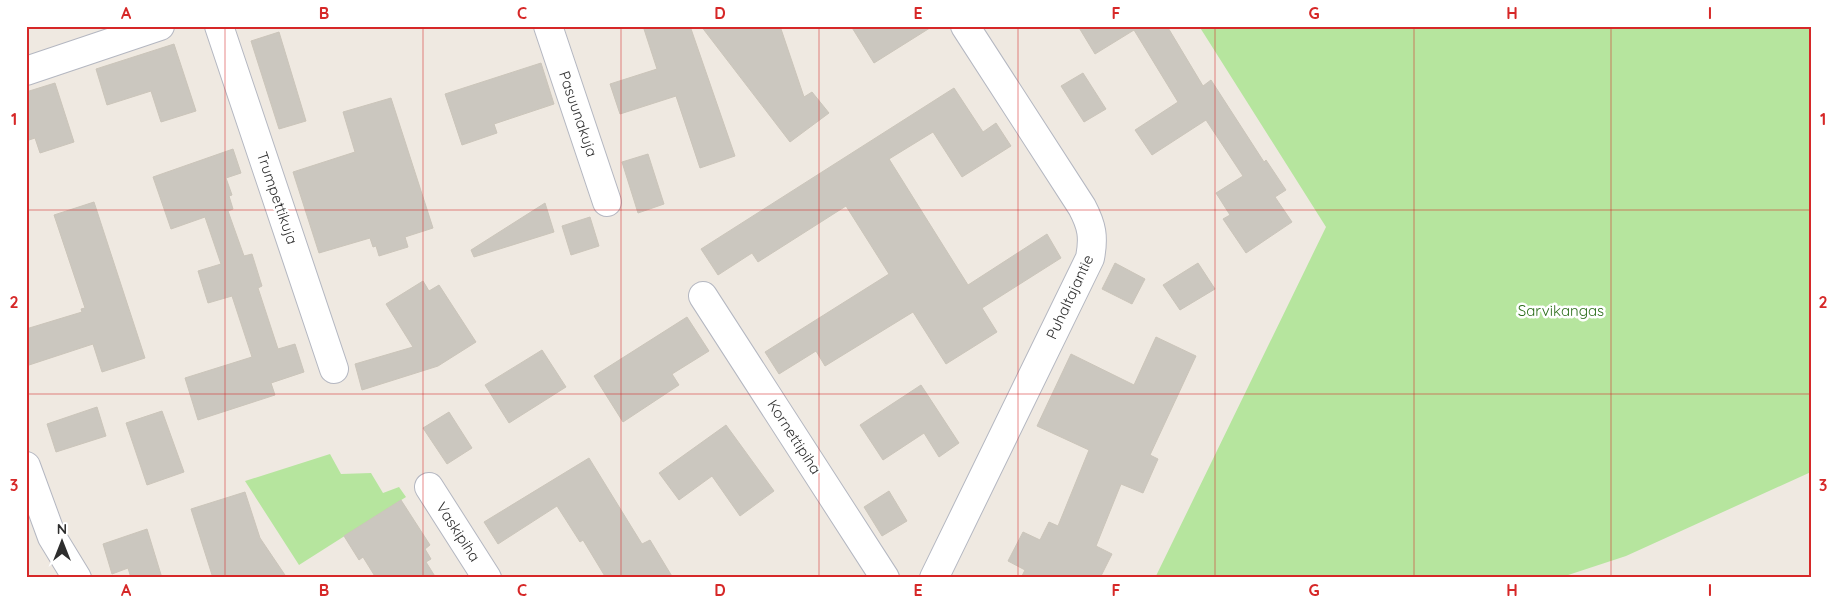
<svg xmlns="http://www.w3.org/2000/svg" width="1837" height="604" viewBox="0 0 1837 604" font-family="Quicksand,sans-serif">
<rect width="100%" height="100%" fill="#efe9e1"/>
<g fill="#b6e59e">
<path d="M1199,26H1811V472L1626,556L1559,578H1155L1326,227Z"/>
<path d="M330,454L341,474L371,473L383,493L399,487L406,497L299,565L245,481Z"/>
</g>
<g fill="#cbc7bf" stroke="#cbc5ba">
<path d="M643,26H690L735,156L700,168L676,96L620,114L610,84L657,69Z"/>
<path d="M701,26H780L804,97L812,92L829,113L790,142Z"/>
<path d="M851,26H933L874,63Z"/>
<path d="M1078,26H1167L1203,86L1211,80L1264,162L1266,160L1286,190L1275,197L1292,222L1246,253L1223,219L1230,215L1216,193L1243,176L1206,120L1152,155L1135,130L1178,102L1134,30L1095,54Z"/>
<path d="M279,32L306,121L279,129L251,41Z"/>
<path d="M174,44L196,111L161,122L151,91L107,105L96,69Z"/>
<path d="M541,63L554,104L494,124L497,133L462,145L445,94Z"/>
<path d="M1083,73L1106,109L1084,122L1061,86Z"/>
<path d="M55,83L74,142L40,153L35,138L26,141V92Z"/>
<path d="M954,88L983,132L996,123L1011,146L962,177L933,132L889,159L956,266L968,285L1047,234L1061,258L982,308L997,332L946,364L913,312L825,366L816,351L779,374L765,352L889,274L846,206L758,262L752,253L718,275L701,249Z"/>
<path d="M391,98L433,228L405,237L408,247L379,256L376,246L373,247L370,238L319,253L293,172L355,152L343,112Z"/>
<path d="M233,149L241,173L226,178L232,195L229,196L233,209L228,211L244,256L252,254L262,286L258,288L278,349L295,344L304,372L271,383L275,395L198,420L185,378L252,357L232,296L208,303L198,271L221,264L205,217L171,229L153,177Z"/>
<path d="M648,154L664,204L638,213L622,162Z"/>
<path d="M94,202L145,358L102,372L93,344L26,366V329L82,312L81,309L85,308L54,215Z"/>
<path d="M545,203L554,232L474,257L471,250Z"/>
<path d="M590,217L599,246L571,255L562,226Z"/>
<path d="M1115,263L1145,279L1132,304L1102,289Z"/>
<path d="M1198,263L1215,289L1180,310L1163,285Z"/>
<path d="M423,281L429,291L439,285L476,342L438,366L362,390L355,364L413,347L386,304Z"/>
<path d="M687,317L709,351L672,374L679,385L623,422L594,376Z"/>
<path d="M1156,337L1196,356L1150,455L1158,459L1143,493L1121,484L1096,546L1112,554L1100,578H1021L1025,570L1008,561L1023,532L1040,540L1049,522L1058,526L1089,450L1037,426L1071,354L1134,385Z"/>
<path d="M542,350L566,387L509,423L485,385Z"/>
<path d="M921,385L959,443L939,457L924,433L883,460L860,425Z"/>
<path d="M97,407L106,436L56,452L47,424Z"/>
<path d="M162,411L184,472L147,485L126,423Z"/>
<path d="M449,412L472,448L447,464L423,428Z"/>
<path d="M726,425L774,491L740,516L712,476L679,500L659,473Z"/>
<path d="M589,458L642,544L650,540L673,578H606L583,540L580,542L557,506L498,544L484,522Z"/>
<path d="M889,491L907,521L882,536L864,507Z"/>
<path d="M245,492L260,538L287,578H213L191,509Z"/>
<path d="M401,500L430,545L425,549L431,559L426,562L436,578H376L363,557L359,560L344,536Z"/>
<path d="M147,529L162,578H131L128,568L112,574L103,544Z"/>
</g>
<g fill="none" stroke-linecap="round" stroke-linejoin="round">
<defs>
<g id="minor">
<path d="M219,26L334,369"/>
<path d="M548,26L607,202"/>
<path d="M26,71L160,26"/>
<path d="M703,296L885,578"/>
<path d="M26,466L52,537L77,578"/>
<path d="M429,487L487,578"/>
<path d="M934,578L1090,258C1094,237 1092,226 1082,207L965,26"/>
</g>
</defs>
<use href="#minor" stroke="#b4b7c1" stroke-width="30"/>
<use href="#minor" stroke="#fff" stroke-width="28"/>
</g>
<path fill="none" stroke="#d62828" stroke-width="1" stroke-opacity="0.55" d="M225,26V578M423,26V578M621,26V578M819,26V578M1018,26V578M1215,26V578M1414,26V578M1611,26V578M26,210H1811M26,394H1811"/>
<g text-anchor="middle" stroke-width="5" stroke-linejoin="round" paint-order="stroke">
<g font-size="15" fill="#2e2e2e" stroke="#fff">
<text transform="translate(578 114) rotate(71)" y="5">Pasuunakuja</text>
<text transform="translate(277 198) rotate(71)" y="5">Trumpettikuja</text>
<text transform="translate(1070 297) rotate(-65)" y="5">Puhaltajantie</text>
<text transform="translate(794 437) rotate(57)" y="5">Kornettipiha</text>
<text transform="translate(458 532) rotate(57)" y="5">Vaskipiha</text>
</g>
<g font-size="15" fill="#2c6e1b" stroke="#fff">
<text x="1561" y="316">Sarvikangas</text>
</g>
</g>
<rect width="1837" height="604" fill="none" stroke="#ffffff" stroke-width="55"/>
<g transform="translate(62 542)" stroke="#ffffff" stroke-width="4" paint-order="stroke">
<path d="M0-4L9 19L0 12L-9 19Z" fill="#2e2e2e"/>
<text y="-8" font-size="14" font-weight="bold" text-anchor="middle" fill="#2e2e2e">N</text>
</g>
<rect x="28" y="28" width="1782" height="548" fill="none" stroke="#d62828" stroke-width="2"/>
<g font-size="16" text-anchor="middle" font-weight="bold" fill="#d62828">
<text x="126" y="19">A</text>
<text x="324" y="19">B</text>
<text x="522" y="19">C</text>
<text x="720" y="19">D</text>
<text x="918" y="19">E</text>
<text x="1116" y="19">F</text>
<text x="1314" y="19">G</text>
<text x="1512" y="19">H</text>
<text x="1710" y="19">I</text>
<text x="14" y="125">1</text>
<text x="1823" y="125">1</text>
<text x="14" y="308">2</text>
<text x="1823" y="308">2</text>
<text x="14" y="491">3</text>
<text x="1823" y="491">3</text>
<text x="126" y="596">A</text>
<text x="324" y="596">B</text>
<text x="522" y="596">C</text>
<text x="720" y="596">D</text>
<text x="918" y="596">E</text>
<text x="1116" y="596">F</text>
<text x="1314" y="596">G</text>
<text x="1512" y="596">H</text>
<text x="1710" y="596">I</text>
</g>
</svg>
